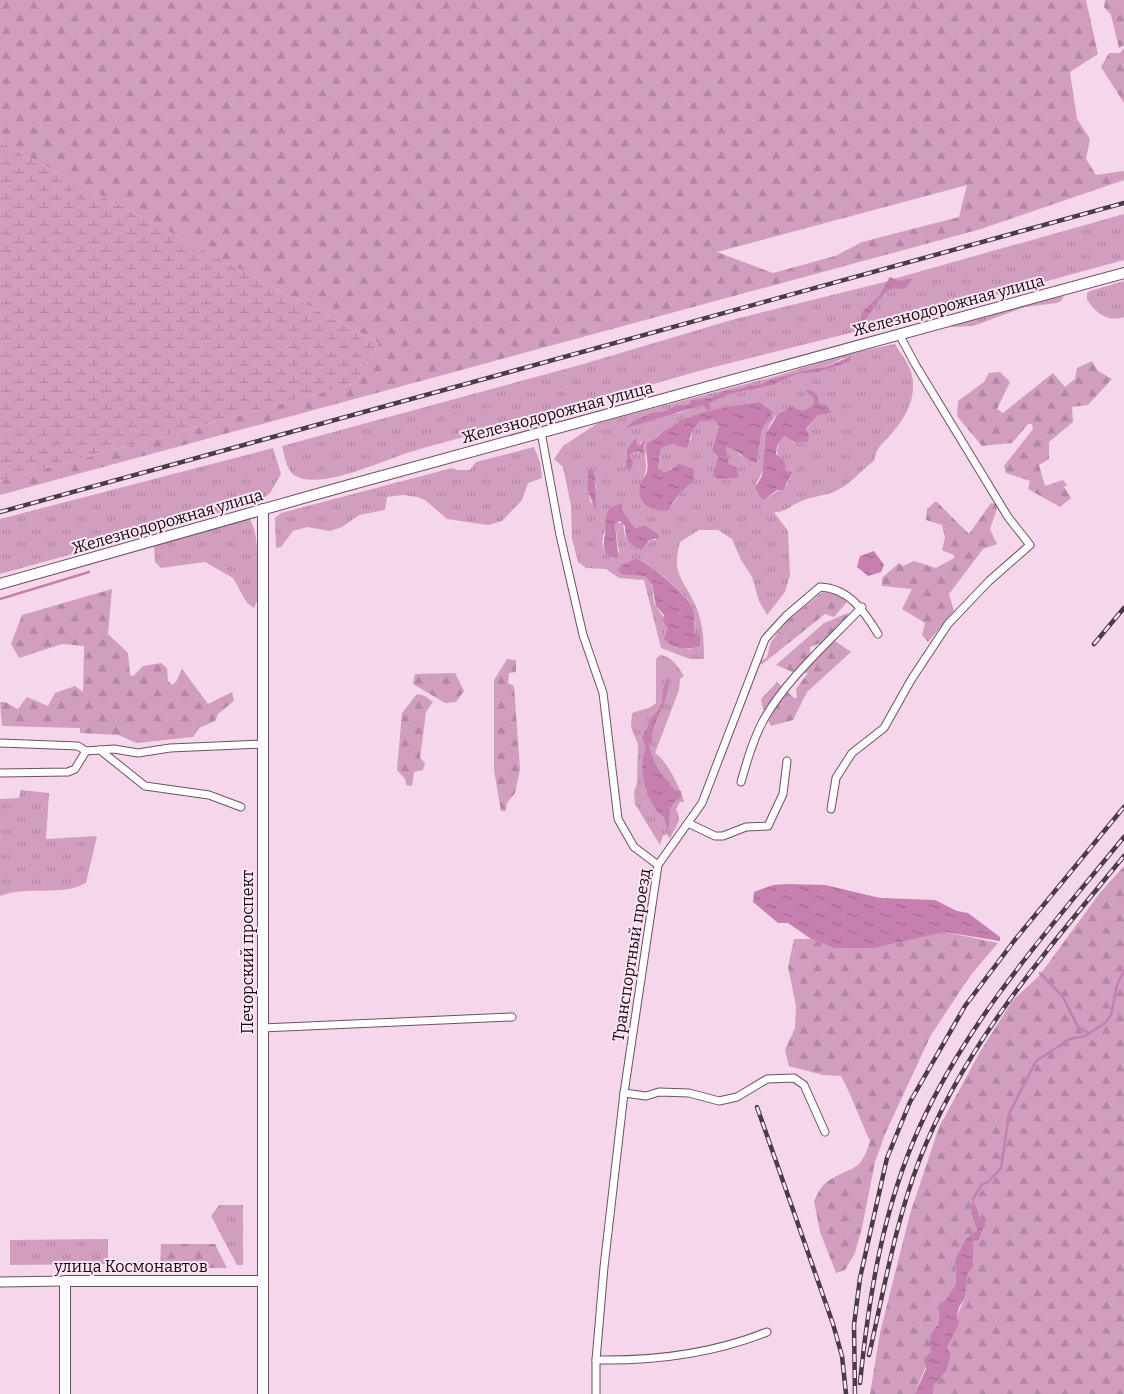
<svg xmlns="http://www.w3.org/2000/svg" width="1124" height="1394" viewBox="0 0 1124 1394" font-family="Bitter,serif">
<defs>
<pattern id="grass-tufts" width="24" height="20" patternUnits="userSpaceOnUse" patternTransform="scale(1.25)"><rect width="24" height="20" fill="#d19ec0"/><path d="M3 7l-1-3M5 7V3M7 7l1-3M15 17l-1-3M17 17v-4M19 17l1-3" fill="none" stroke="#b287a4"/></pattern>
<pattern id="forest-firs" width="22" height="20" patternUnits="userSpaceOnUse" patternTransform="scale(1.25)"><rect width="22" height="20" fill="#d19ec0"/><path d="M5 1l3.5 6h-7zM16 11l3.5 6h-7z" fill="#b287a4"/></pattern>
<pattern id="wetland-marsh" width="20" height="14" patternUnits="userSpaceOnUse" patternTransform="scale(1.25)"><rect width="20" height="14" fill="#d19ec0"/><path d="M1 5h8M5 5V1M11 12h8M15 12V8" fill="none" stroke="#b287a4"/></pattern>
<pattern id="water-ripples" width="26" height="14" patternUnits="userSpaceOnUse" patternTransform="scale(1.25)"><rect width="26" height="14" fill="#c680af"/><path d="M2 4q2-2 4 0t4 0M15 11q2-2 4 0t4 0" fill="none" stroke="#9f678d"/></pattern>
</defs>
<rect width="100%" height="100%" fill="#f6d6ea"/>
<g fill="url(#grass-tufts)" fill-rule="evenodd">
<path d="M1124,214V260L938,311L706,369L489,431C461,437 434,445 407,453C382,461 321,490 296,476C286,471 285,456 282,446L580,365L735,319L877,284L888,281L890,277L893,279Z"/>
<path d="M1124,281V317C1107,322 1097,314 1087,300V293L1090,291Z"/>
<path d="M1061,294L1064,295L1062,300L1057,303L1025,307L973,326L952,327L951,323Z"/>
<path d="M895,344C900,353 908,362 911,372C918,394 907,416 892,433C881,447 879,442 874,461C860,471 851,484 836,491C825,496 813,496 802,501C789,505 789,512 774,512L788,531L790,575L785,592L767,615L759,601L752,577L741,560L732,539L718,530H699L680,542C671,574 683,578 695,604C703,622 704,640 704,659H690L661,648L644,580L619,578L606,569L586,568L578,562L572,539L571,506L563,467L554,459L563,446L598,423L773,377L847,354ZM849,357V362L818,372L797,374L773,385L731,394L679,413L669,414L626,428L633,421L665,411L676,405H688L691,400L711,399L723,391L742,388L749,385L761,384L772,379L808,369L826,367L841,359ZM806,391H813L818,403L832,413L818,415L806,430L808,442L795,443L784,436C773,450 777,456 785,470L793,472L787,485L763,501L756,483C775,461 750,423 791,407C801,412 804,412 813,405L814,399ZM759,402L762,429L757,463L741,456L735,449L726,447L729,465L739,478L718,479L716,467L718,457L712,449L719,426L714,420L698,422L692,431L691,440L661,447L658,469L665,474L671,468L693,482L680,493L673,504L641,482C651,468 642,460 647,449C663,418 727,406 759,402ZM636,437L637,444L639,445L642,441L645,445L643,450L632,453L630,456L634,463L629,472L626,468L627,449ZM588,470L596,484L594,503H591L587,490ZM622,506V510L635,528L645,525L658,534L656,540H651L642,550L625,536L623,523H617L615,524L619,552L613,558C590,544 610,520 622,506ZM636,558C654,567 690,594 694,614C696,625 693,638 691,649L674,647L665,633C671,620 658,613 654,602C652,594 654,585 648,579C643,573 627,571 619,569L621,565Z"/>
<path d="M534,447L540,462L542,478L528,483L522,500L502,521L488,525L447,519L425,500L417,497L403,495L387,497L385,510L359,515L342,527L330,531L307,527L293,531L281,547L276,548L275,518L281,513L452,468L457,470H470L476,462Z"/>
<path d="M273,448L281,474L270,493L263,499L208,517L188,516L177,520L174,526L0,574V519Z"/>
<path d="M249,518C261,534 257,580 257,601L254,608L247,603L233,578L205,562L161,568L155,562L154,547L158,542L205,532L217,526Z"/>
<path d="M660,655C672,656 678,667 684,676L680,679L679,690L655,753C666,759 681,789 684,802H680L676,809C683,822 675,826 670,839L667,834L663,836L660,845L635,804L634,792L637,783L638,744L631,727L632,713L651,707L656,703V659Z"/>
<path d="M21,790L49,793L46,839L97,836L86,883C60,897 28,885 0,896V799L19,798Z"/>
<path d="M219,1205H243V1265H237L211,1216Z"/>
<path d="M108,1239V1264L10,1265V1240Z"/>
</g>
<g fill="url(#forest-firs)" fill-rule="evenodd">
<path d="M0,0H1086L1098,54L1070,72L1077,119L1090,139L1086,159L1096,175L1124,171V180L981,229L0,495V481L356,383L379,343L0,142ZM967,185L959,217L862,242L835,256L773,273L717,252Z"/>
<path d="M1105,0H1124V45L1119,48L1111,15L1104,7Z"/>
<path d="M1124,48V103L1101,67L1109,53H1120Z"/>
<path d="M1092,361L1098,371L1112,379L1088,405L1072,407L1073,422L1049,442V459L1039,465L1045,486L1063,480L1067,485L1064,487L1071,498L1060,507L1028,489L1030,481L1006,473L1004,466L1033,429L1032,424H1028L1012,443L982,446L957,416L958,401L984,382L989,373L1000,372L1010,382L997,409L1003,413L1053,373L1065,387L1075,379L1077,368Z"/>
<path d="M936,501L969,534L991,503L996,504L997,509L990,529L997,544L983,549L949,594L954,611L928,642L922,635L925,623L902,609L912,589L882,586V578L899,563L903,566L914,561L936,568L954,558V555L942,550L945,537L942,525L926,520L927,509Z"/>
<path d="M112,589L108,634L128,653L130,675L133,676L143,666L161,663L167,668L168,681L172,685L176,682L182,669L208,704L232,692L234,701L218,714L215,721L199,728L193,737L137,743L118,735L80,733V728L2,726L0,702H5L18,709L27,697L48,706L55,693L75,686L83,692L84,646L62,644L19,658L11,644L22,615Z"/>
<path d="M825,590L837,593L848,601L834,617L825,614L761,665V661L767,657L771,642L786,622Z"/>
<path d="M848,613L849,617L829,640L810,647V652L813,654L835,641L851,652L807,692L793,720L771,726L763,709L761,699L777,682L794,698H797L796,689L808,673H795L776,665L824,623Z"/>
<path d="M507,659L516,660V672L509,673L508,683L514,686L520,769L515,793L507,803L506,811H501L494,770V680Z"/>
<path d="M455,673L464,691L456,702L445,703L413,684L415,674Z"/>
<path d="M417,694L425,696L433,702L426,712L420,758L425,763L423,770L414,772L412,786L406,785L405,779L397,770L402,713Z"/>
<path d="M1124,866V1394H933L934,1385L945,1373L947,1348L959,1324L957,1316L965,1298L967,1275L973,1267V1242L979,1240L984,1229L979,1215L971,1213L977,1230L955,1260L956,1284L938,1315V1325L931,1333V1352L915,1394H870L880,1333L910,1214L939,1127L981,1050L1013,1000L1039,976L1099,894Z"/>
<path d="M945,932L998,943L970,976L931,1035L885,1134L875,1162L862,1228L855,1253L845,1270L836,1273L820,1232L814,1201C817,1195 821,1186 827,1182C851,1165 860,1175 870,1141C860,1120 853,1098 841,1076L823,1075L789,1066L785,1050L795,1028L796,1006L788,967L794,939H811L834,948H875Z"/>
<path d="M161,1244H215L227,1268H160Z"/>
</g>
<path fill="url(#wetland-marsh)" d="M0,142L379,343L356,383L0,481Z"/>
<g fill="url(#water-ripples)">
<path d="M890,277L899,281L912,278C903,298 900,283 887,291C882,295 862,322 862,330L855,331L861,322L862,312L878,297Z"/>
<path d="M849,357L851,359L849,362L834,367L818,372L797,374L773,385L731,394L709,403L711,408L708,411L703,405L696,407L626,428L633,421L652,413L665,411L676,405H688L691,400L711,398L723,391L742,388L749,385L761,384L772,379L809,369L826,367Z"/>
<path d="M805,390L813,391L818,396V403L827,406L832,413L818,415L806,429L809,435L808,442L796,443L784,436L777,446L776,454L785,462V470L793,472L783,490H777L763,501L755,488L762,476L766,433L778,414L792,406C801,412 804,412 813,405L814,399Z"/>
<path d="M759,402L773,412L762,429L757,463C742,460 740,449 726,447L729,464L736,467L739,478L718,479L713,476L718,457L712,450L719,426L714,420L699,422L692,431L687,448L673,444L661,448L658,468L665,473L679,464L694,469L693,482L680,493L667,511C650,511 634,503 641,482C642,479 646,476 647,472C649,463 645,454 647,444C656,439 662,431 672,426C696,411 731,406 759,402Z"/>
<path d="M636,437L637,444L640,445L645,439L643,454L639,451L632,453L630,456L634,463L629,472L626,468L627,449Z"/>
<path d="M592,469L595,476L596,510L587,490L588,470Z"/>
<path d="M622,503V510L635,528L645,525L658,534L659,538L650,540L642,550C629,546 625,539 625,526L620,521L615,524L618,555L617,558C602,557 603,545 605,534C607,519 601,509 622,503Z"/>
<path d="M874,551L884,565L881,572L868,576L857,567L860,556Z"/>
<path d="M636,558C652,566 690,595 694,613C695,619 694,626 694,633L700,635V646C687,650 673,650 664,639L667,628L663,620L664,615L656,606L652,585L648,579L644,576L621,574L619,569L621,565Z"/>
<path d="M668,676C671,704 651,719 652,741L649,744C651,763 664,778 676,791H681V797C664,808 672,816 668,831L664,817C648,807 636,768 646,748L642,738L650,721L662,704L663,689Z"/>
<path d="M787,884L825,885L880,898L935,900L957,911L968,913L1000,937V941L945,932L875,948H834L811,939L788,923H778L753,902L754,892L773,885Z"/>
<path d="M973,1199L981,1220L986,1223L979,1240L973,1242V1267L967,1275L965,1298L959,1307L957,1316L959,1324L947,1348L950,1353V1358L945,1373L934,1385L933,1394H915L926,1369L924,1358L931,1352L930,1339L931,1333L938,1325L939,1310L956,1284L955,1260L966,1239L977,1230L971,1213Z"/>
</g>
<g fill="none" stroke-linecap="round" stroke-linejoin="round">
<g stroke="#c680af" stroke-width="2.5">
<path d="M0,599L89,572"/>
<path d="M1040,973L1063,997L1078,1027L1089,1033"/>
<path d="M973,1199L982,1184L988,1182L1001,1168L1009,1114L1036,1061L1070,1039L1085,1036L1105,1023L1111,1015L1117,985L1124,970"/>
</g>
<defs>
<g id="minor">
<path d="M541,432L560,535L583,635L603,693L618,819L634,847L658,865"/>
<path d="M0,743L78,746L86,751L114,749L138,753L170,748L263,744"/>
<path d="M100,750L145,786L209,795L241,807"/>
<path d="M0,773L68,772L75,769L86,751"/>
<path d="M741,782C747,761 753,740 763,721C786,679 829,642 862,607"/>
<path d="M831,809L836,778L852,753L884,728L911,680L948,624L989,581L1030,545L1008,517L915,364L899,334"/>
<path d="M688,823L715,836H723L746,827L768,826L783,794L787,761"/>
<path d="M262,1028L512,1017"/>
<path d="M624,1093L646,1096L659,1092L689,1093L719,1101L737,1097L767,1079L794,1078L804,1085L825,1132"/>
<path d="M596,1360C654,1361 712,1354 767,1332"/>
<path d="M596,1394V1360L604,1267L624,1093L658,865L702,803L765,639L786,616L820,587C849,588 864,611 878,634"/>
</g>
<path id="tertiary" d="M0,1282L65,1281"/>
<g id="secondary">
<path d="M263,509V1394"/>
<path d="M0,584L342,487L1124,273"/>
<path d="M65,1394V1281H262"/>
</g>
</defs>
<use href="#minor" stroke="#6d5263" stroke-width="9"/>
<use href="#tertiary" stroke="#6d5263" stroke-width="11"/>
<use href="#secondary" stroke="#6d5263" stroke-width="12"/>
<use href="#minor" stroke="#fff" stroke-width="7"/>
<use href="#tertiary" stroke="#fff" stroke-width="9"/>
<use href="#secondary" stroke="#fff" stroke-width="10"/>
<defs>
<g id="rail">
<path d="M0,512L1124,203"/>
<path d="M1094,644L1124,608"/>
<path d="M757,1107L833,1324L842,1356L846,1394"/>
<path d="M869,1355C884,1290 895,1224 919,1161C964,1044 1046,952 1124,856"/>
<path d="M860,1383C869,1295 883,1207 920,1126C970,1017 1049,929 1124,837"/>
<path d="M855,1394L854,1325L860,1278L887,1158L910,1102L965,1006L1014,941L1124,807"/>
</g>
</defs>
<use href="#rail" stroke="#4a3b45" stroke-width="4.5"/>
<use href="#rail" stroke="#ffe6f5" stroke-width="2.5" stroke-dasharray="8" stroke-linecap="butt"/>
</g>
<g text-anchor="middle" stroke-width="4" stroke-linejoin="round" paint-order="stroke">
<g font-size="16" fill="#12080f" stroke="#ffe6f5">
<text transform="translate(948 305) rotate(-15)" y="6">Железнодорожная улица</text>
<text transform="translate(557 412) rotate(-15)" y="6">Железнодорожная улица</text>
<text transform="translate(167 521) rotate(-16)" y="6">Железнодорожная улица</text>
<text transform="translate(247 952) rotate(-90)" y="6">Печорский проспект</text>
<text transform="translate(631 955) rotate(-81)" y="6">Транспортный проезд</text>
<text x="131" y="1272">улица Космонавтов</text>
</g>
</g>
</svg>
